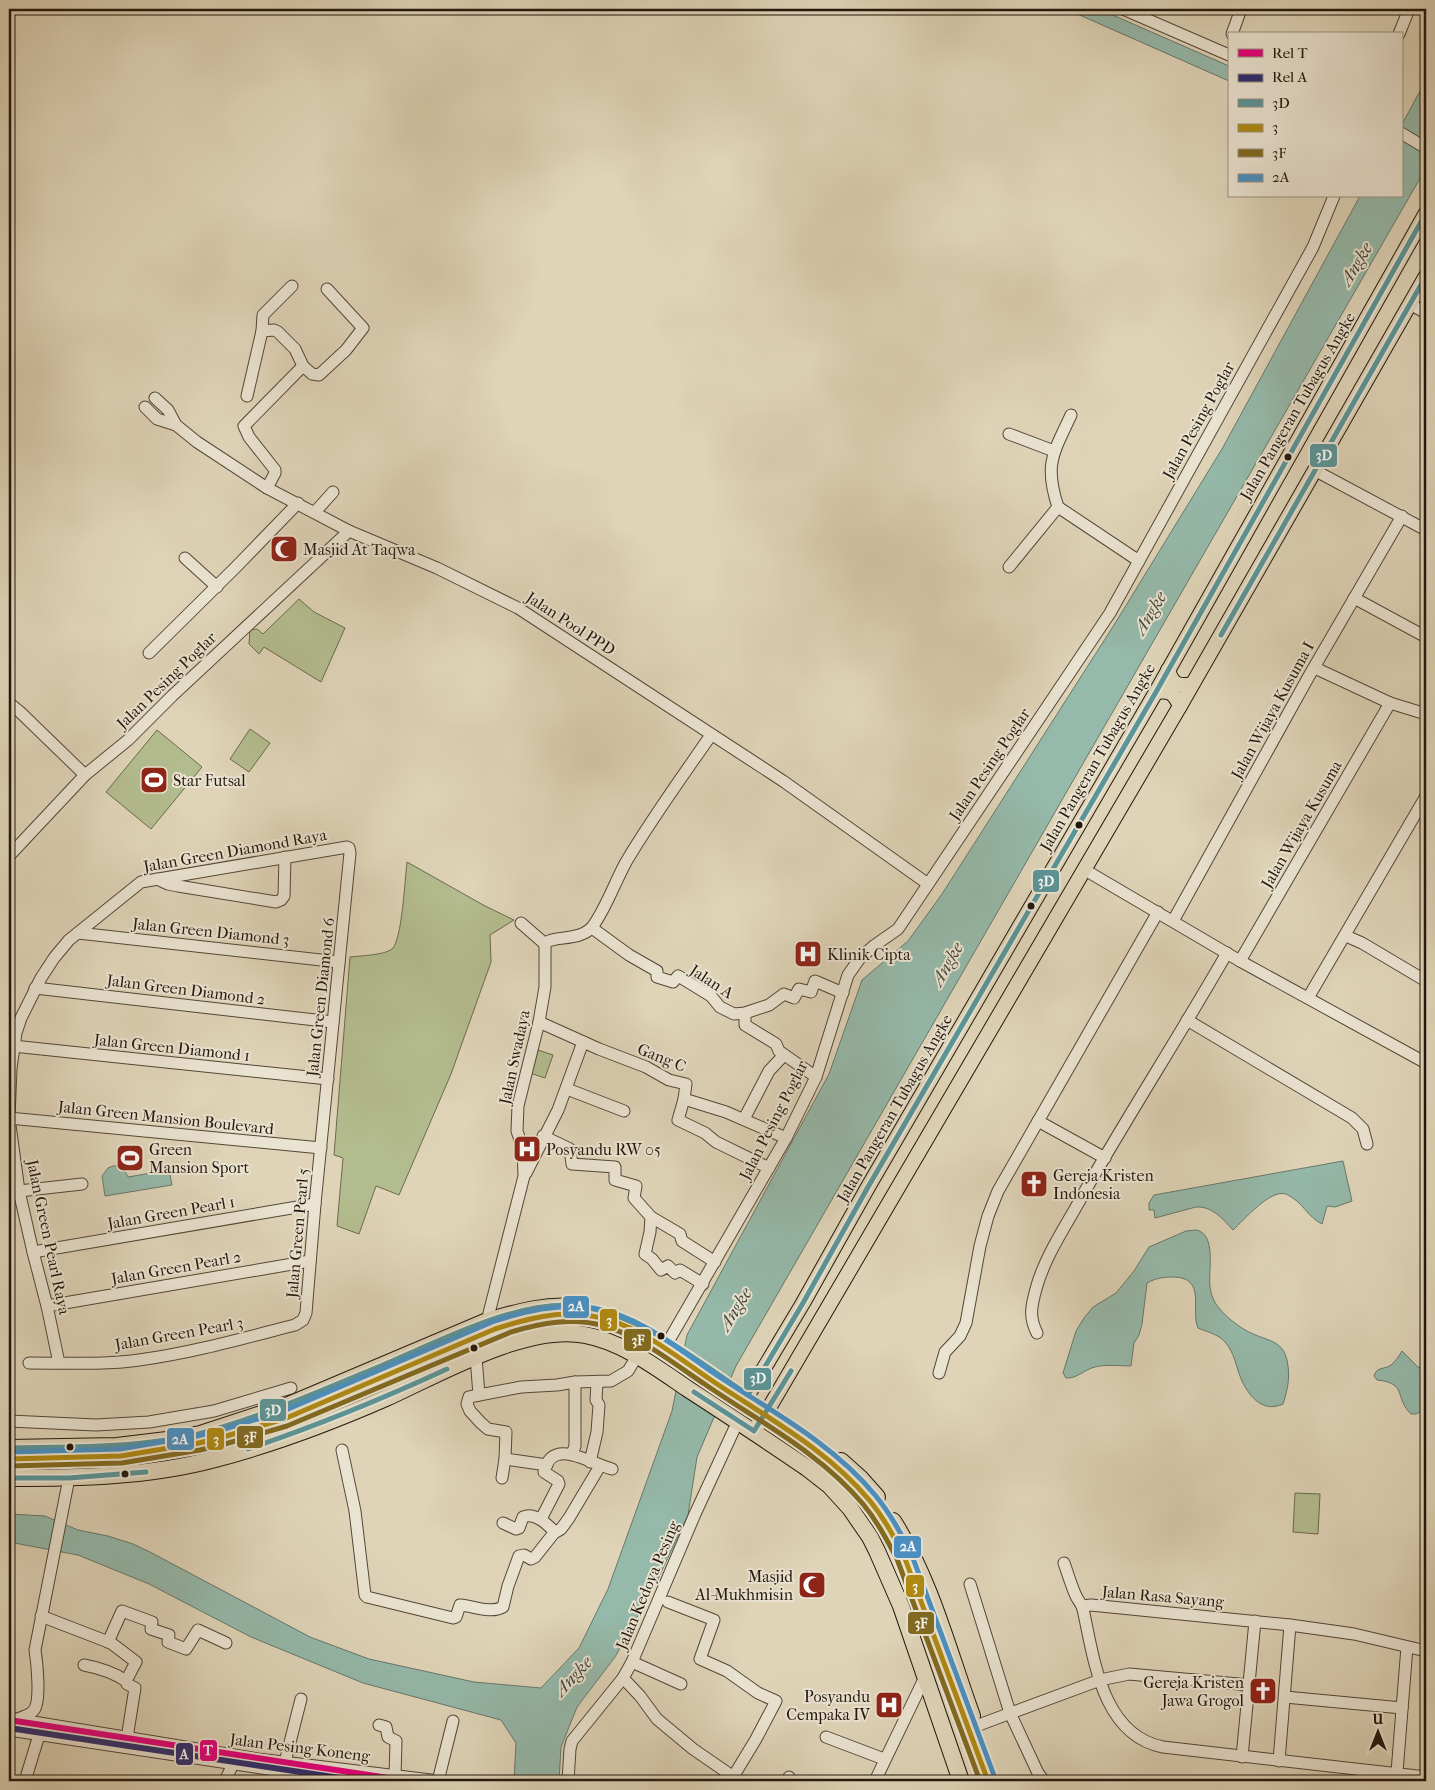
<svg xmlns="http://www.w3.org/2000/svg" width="1435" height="1790" viewBox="0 0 1435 1790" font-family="'IM FELL French Canon',serif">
<rect width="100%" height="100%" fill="#dfd4b8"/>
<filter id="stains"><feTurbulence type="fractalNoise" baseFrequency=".004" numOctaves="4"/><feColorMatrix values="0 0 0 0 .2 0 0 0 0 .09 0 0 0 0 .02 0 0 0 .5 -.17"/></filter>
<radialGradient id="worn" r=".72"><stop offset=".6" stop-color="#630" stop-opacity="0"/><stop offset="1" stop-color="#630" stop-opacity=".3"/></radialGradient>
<g fill="#b3bc8e" stroke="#6b6a4d">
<path d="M299,599L314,612L345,628L321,682L264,647L259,654L249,644L250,630L257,629L263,634Z"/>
<path d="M250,729L270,743L249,772L230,759Z"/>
<path d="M157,730L202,767L151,829L106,792Z"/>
<path d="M407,862L485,906L514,920L490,935L491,962L451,1074L399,1195L376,1186L359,1234L337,1226L343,1158L334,1155L350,957C359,956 385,955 392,949C402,941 405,878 407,862Z"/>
<path d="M538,1050L553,1055L545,1078L530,1073Z"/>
<path d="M1295,1493L1320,1494L1318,1534L1293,1532Z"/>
</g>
<g fill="#95b9aa" stroke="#67786b">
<path d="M1066,9H1099L1229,66V81Z"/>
<path d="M1426,80V168L736,1366L697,1457L688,1515L657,1581L615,1657L577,1707L561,1747L559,1781H514L516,1743L501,1720L363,1683L251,1637L149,1584L78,1555L9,1542V1514L45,1516L78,1530L108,1536L133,1544L150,1552L310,1637L369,1659L474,1682L541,1688L579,1648L608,1589L672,1411L687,1335L829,1074L862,980L908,941L942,894L1114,625L1222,449L1360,196H1401V126Z"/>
<path d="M1343,1161L1352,1201L1335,1207L1327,1206L1322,1224C1313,1220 1306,1210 1299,1203C1296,1200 1290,1196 1286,1194C1270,1189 1244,1220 1233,1230C1223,1219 1212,1206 1196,1207L1155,1218L1154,1210H1149V1203L1154,1195Z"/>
<path d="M113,1166C121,1165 125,1170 128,1177L169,1170L172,1185L105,1196L102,1176L108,1168Z"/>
<path d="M1196,1230C1217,1234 1208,1271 1210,1287C1211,1294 1214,1303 1219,1308C1226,1317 1239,1327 1249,1332C1268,1342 1285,1339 1288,1366C1290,1380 1287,1391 1283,1404C1264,1413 1250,1398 1242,1381C1236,1368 1235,1353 1225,1342C1218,1334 1207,1332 1198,1328C1190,1310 1207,1278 1174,1277C1163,1277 1156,1278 1147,1283L1142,1324L1139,1335L1134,1343L1131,1366C1119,1366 1107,1364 1095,1367C1085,1369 1077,1379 1066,1378L1063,1373L1076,1331L1084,1318L1093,1307L1116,1293L1134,1271L1149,1247L1186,1231Z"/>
<path d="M1402,1351L1418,1367L1426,1370V1409L1416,1414H1411C1394,1398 1408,1383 1377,1380L1374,1376C1377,1366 1384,1370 1391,1365C1396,1361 1399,1356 1402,1351Z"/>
</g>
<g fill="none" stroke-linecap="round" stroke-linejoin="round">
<defs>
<g id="minor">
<path d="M1123,9L1229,55"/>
<path d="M1232,34L1241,9"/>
<path d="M1399,34L1409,9"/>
<path d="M1401,133L1426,148"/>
<path d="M1410,304L1426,313"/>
<path d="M262,331L274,330L278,332L295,349L303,366L312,374L319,375L346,350L363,328L327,289"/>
<path d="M247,396L262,331L263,315L292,286"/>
<path d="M155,398L168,410L176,425"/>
<path d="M145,407L157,419L176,425L197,442L267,488L349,531L437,568L518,608L783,781L928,884"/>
<path d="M1009,434L1054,451"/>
<path d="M1316,471L1426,530"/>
<path d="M267,488L275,473V470L249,437L244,426L303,366"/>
<path d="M1058,507C1044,464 1053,454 1071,415"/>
<path d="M315,512L333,492"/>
<path d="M185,558L217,587"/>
<path d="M1009,567L1058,507L1139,561"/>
<path d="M1354,598L1426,637"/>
<path d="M149,653L236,567L298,503"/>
<path d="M1315,668L1390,703L1426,714"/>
<path d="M9,703L20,712L85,775"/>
<path d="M9,856L85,775L128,740L172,696L349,531"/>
<path d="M1085,870L1240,961L1426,1063"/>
<path d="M157,879L168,884L178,886L276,902L281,900L284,896L285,857"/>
<path d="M1173,921L1309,676L1402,516"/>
<path d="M521,923L545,944"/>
<path d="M592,928L629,955L657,971V977L673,982L678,976L680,977L711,996L720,1007L734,1014L745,1013L769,1005L784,994L794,998L799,989L811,992L815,981L843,993"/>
<path d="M78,933L339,962"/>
<path d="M1346,936L1362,943L1426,981"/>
<path d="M545,944C551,935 581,942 593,926C606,908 615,882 626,862C652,818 682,777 711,735"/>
<path d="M1240,961L1390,703"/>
<path d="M35,988L333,1022"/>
<path d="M1308,998L1426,796"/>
<path d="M745,1013V1025L776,1044L779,1051L816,1077"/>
<path d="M1187,1020L1352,1118L1363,1129L1367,1144"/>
<path d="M539,1022L599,1049L646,1067L669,1080L686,1084L684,1099L726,1112L786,1138"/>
<path d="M13,1046L328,1079"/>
<path d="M567,1089L624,1111"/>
<path d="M684,1099L678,1120L705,1133L716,1142L769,1168"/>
<path d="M9,1118L321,1148"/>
<path d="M744,1119L769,1071L784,1055"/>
<path d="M1038,1121L1105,1158"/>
<path d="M543,1136L570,1149L572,1164L615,1167V1180L636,1186L634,1198L651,1217L650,1232L645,1254L652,1259L661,1270L668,1266L675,1273L680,1270L703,1284"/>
<path d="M526,1173L558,1110L583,1042"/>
<path d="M19,1191L82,1184"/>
<path d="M651,1217L680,1234L682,1241L715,1262"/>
<path d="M33,1252L315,1204"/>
<path d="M47,1306L310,1261"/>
<path d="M487,1321L524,1176L523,1149L517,1131L518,1106L539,1022L545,987V944"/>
<path d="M1037,1333C1029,1317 1031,1307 1036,1289C1045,1255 1068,1223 1085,1191C1131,1111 1181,1033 1227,953"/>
<path d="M668,1342L786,1138L816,1077L848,975L860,958L875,945L898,929L1110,613L1313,247L1334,196"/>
<path d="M476,1357L479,1395"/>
<path d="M29,1363C66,1363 103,1365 139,1360C192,1353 244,1338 295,1325L303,1320L306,1313L315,1204L350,853L349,848L347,847L141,882L69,940L54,958L41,978L21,1018L16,1033L11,1068L9,1118L19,1191L33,1252L47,1306L59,1363"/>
<path d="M939,1373L945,1352L960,1336L966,1323L980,1246L988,1216L998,1191L1158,912"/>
<path d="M9,1421L96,1425L149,1422L214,1411L291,1388"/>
<path d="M342,1450L355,1511L365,1595L367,1597L453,1618L456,1617L460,1605C474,1606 490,1614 503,1607L508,1586L519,1556L524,1555L531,1559L535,1557L554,1533L561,1529L569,1518L600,1466"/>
<path d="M572,1454L575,1446V1382"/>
<path d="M505,1459L506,1432L488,1429L481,1423L470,1411L467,1404L469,1397L521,1387L557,1385L575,1382L611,1381L628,1371L637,1356"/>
<path d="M590,1462L597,1432L599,1405L596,1400L597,1382"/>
<path d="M502,1478L505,1459L547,1465"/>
<path d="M541,1519L559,1484L558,1481L544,1472C552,1436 589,1463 612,1469"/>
<path d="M503,1523L516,1529L519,1528L523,1517C535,1512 547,1524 555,1532"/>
<path d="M1064,1563C1068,1574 1071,1585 1076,1596C1078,1600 1082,1605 1083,1609C1094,1659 1102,1735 1163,1747L1426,1777"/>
<path d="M970,1584L1010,1713L1038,1773L1044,1781"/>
<path d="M668,1602L714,1620L700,1659L727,1671L758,1693L776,1701L756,1739L733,1777"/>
<path d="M1083,1609L1084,1606L1091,1605L1290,1625L1354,1634L1426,1651"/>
<path d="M41,1616L111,1643L136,1662L126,1681L127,1684L135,1688L127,1738"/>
<path d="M108,1642L122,1611L152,1622L151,1629L169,1635L168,1642L186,1649L198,1630L226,1643"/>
<path d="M632,1662L681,1684"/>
<path d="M84,1665C100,1668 113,1672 126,1681"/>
<path d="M623,1678L640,1696L657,1719L693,1749L738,1780"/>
<path d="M1285,1697L1402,1708"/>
<path d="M9,1718L258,1759L439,1781"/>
<path d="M17,1720C22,1716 30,1716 34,1710C41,1701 37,1662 35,1650L69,1478"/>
<path d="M379,1725L386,1727L388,1737L396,1741L395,1776"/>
<path d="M976,1726L1100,1680L1129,1674L1250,1685"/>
<path d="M9,1730L348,1781"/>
<path d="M826,1737L884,1759"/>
<path d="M1242,1757L1255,1621"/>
<path d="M1279,1761L1290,1625"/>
<path d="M285,1762L301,1699"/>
<path d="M1397,1772L1407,1647"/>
<path d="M25,1781L39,1735"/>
<path d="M225,1781L233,1764"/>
<path d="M438,1781L453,1721"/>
<path d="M568,1781L570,1749L572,1741L623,1678L632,1662L695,1514L738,1421"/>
<path d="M788,1781L789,1777"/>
<path d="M875,1781L925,1677"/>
</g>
<g id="major">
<path d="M1168,670C1172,684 1178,687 1192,684"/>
<path d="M1156,692C1170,690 1174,693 1180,706"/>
<path d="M748,1395L803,1303L868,1187L1156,692L1426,213"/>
<path d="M754,1431L769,1408L1180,706L1426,276"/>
</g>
<g id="highway">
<path d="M9,1448L117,1446L167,1440L200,1434L286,1406L487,1321C518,1312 549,1303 581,1308"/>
<path d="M841,1461L861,1479L877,1497"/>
<path d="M9,1478C77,1478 148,1477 215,1459C273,1444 331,1422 386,1398C439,1374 527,1323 585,1335C623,1342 657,1368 688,1389C728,1415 768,1441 807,1468L830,1486L850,1508L870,1537L877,1551L901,1606L961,1781"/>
<path d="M893,1521C931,1581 948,1650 972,1716"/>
</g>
</defs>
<use href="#minor" stroke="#524637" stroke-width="13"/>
<use href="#major" stroke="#23170c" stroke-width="16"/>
<use href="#highway" stroke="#23170c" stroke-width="18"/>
<use href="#minor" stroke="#eae3d1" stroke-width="11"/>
<use href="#major" stroke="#dfd4b8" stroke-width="14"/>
<use href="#highway" stroke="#dfd4b8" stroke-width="16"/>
<defs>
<path id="highway-bridge" d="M9,1459L121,1456L199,1443L223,1437L284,1419L495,1329C531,1317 568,1308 606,1319C643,1329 679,1358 711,1380C763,1414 820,1446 863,1493C880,1511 893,1534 904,1556L988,1781"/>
</defs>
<use href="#highway-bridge" stroke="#23170c" stroke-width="18" stroke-linecap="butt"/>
<use href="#highway-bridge" stroke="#dfd4b8" stroke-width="16"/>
<defs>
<g id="bus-1">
<path d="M1221,635L1426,276"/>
<path d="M694,1392L754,1431L791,1371"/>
<path d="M9,1448C57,1447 104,1448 151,1442C168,1440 186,1438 202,1433C264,1416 323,1390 383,1365C438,1342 518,1299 578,1306C642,1315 696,1360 748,1395L803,1303L868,1187L1156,692L1426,213"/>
<path d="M248,1449C316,1426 382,1399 447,1369"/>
<path d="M9,1478H69L146,1472"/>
</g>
<path id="bus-2" d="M9,1459L121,1456L199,1443L223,1437L284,1419L495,1329C526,1319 559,1310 592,1316C637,1323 674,1355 711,1380C766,1417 827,1449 870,1501C884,1518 894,1537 904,1556L988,1781"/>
<path id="bus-3" d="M9,1466L122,1463L200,1450L225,1444L287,1426L511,1332C541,1323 573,1317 604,1326C642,1337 674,1364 706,1385C760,1422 820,1453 863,1504C877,1521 887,1540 897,1559L980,1781"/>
<path id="bus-4" d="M9,1452L120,1449L197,1436L221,1430L281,1412L492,1322C524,1311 558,1303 593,1308C640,1316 677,1348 715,1374C771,1411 832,1443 875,1495C890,1513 901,1533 911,1553L995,1778"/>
</defs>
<use href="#bus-1" stroke="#eae3d1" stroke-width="9"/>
<use href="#bus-2" stroke="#eae3d1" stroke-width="9"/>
<use href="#bus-3" stroke="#eae3d1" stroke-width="9"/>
<use href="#bus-4" stroke="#eae3d1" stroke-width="9"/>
<use href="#bus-1" stroke="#5b9599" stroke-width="5"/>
<use href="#bus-2" stroke="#af8912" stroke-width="5"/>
<use href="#bus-3" stroke="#826a20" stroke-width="5"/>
<use href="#bus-4" stroke="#4991c4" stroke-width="5"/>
<defs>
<path id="rail-1" d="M9,1720L408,1781"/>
<path id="rail-2" d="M9,1728L360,1781"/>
</defs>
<use href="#rail-1" stroke="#eae3d1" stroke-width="10"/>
<use href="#rail-2" stroke="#eae3d1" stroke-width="10"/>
<use href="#rail-1" stroke="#e5007d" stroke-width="6"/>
<use href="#rail-2" stroke="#2e2f70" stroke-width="6"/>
</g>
<defs>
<symbol id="mosque-square" viewBox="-11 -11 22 22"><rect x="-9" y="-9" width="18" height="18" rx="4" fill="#8f2418" stroke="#eae3d1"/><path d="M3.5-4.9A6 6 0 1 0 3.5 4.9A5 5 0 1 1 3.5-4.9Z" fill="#fff"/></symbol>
<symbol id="stadium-square" viewBox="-11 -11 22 22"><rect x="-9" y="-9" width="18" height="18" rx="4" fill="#8f2418" stroke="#eae3d1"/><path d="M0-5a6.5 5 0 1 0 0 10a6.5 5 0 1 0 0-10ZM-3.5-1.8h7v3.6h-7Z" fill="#fff"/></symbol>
<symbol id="hospital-square" viewBox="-11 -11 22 22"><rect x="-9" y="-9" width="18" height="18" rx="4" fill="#8f2418" stroke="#eae3d1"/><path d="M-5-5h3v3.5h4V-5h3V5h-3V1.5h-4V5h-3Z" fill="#fff"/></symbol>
<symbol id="church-square" viewBox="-11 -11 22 22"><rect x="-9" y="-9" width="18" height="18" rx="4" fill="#8f2418" stroke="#eae3d1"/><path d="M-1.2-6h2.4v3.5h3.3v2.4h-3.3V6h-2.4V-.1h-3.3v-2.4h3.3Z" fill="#fff"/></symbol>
</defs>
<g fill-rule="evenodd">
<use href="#mosque-square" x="268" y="533" width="32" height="32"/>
<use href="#stadium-square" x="138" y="764" width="32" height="32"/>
<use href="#hospital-square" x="792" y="938" width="32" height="32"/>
<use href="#hospital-square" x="511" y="1133" width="32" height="32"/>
<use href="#stadium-square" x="114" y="1142" width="32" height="32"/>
<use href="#church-square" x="1018" y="1168" width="32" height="32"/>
<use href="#mosque-square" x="796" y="1569" width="32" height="32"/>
<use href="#church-square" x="1247" y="1675" width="32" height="32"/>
<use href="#hospital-square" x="873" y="1689" width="32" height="32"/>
</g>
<g fill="#23170c" stroke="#eae3d1" stroke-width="2">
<circle cx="1288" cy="457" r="4.5"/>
<circle cx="1079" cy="825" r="4.5"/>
<circle cx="1031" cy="906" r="4.5"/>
<circle cx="661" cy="1336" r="4.5"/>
<circle cx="474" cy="1348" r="4.5"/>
<circle cx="70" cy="1447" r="4.5"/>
<circle cx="125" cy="1474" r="4.5"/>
</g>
<g text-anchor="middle" stroke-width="4" stroke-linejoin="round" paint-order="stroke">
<g font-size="16" fill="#23170c" stroke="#eae3d1">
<text transform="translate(1297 406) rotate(-60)" y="6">Jalan Pangeran Tubagus Angke</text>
<text transform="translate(1198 420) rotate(-61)" y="6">Jalan Pesing Poglar</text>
<text transform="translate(571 623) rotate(33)" y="6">Jalan Pool PPD</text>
<text transform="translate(166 680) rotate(-44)" y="6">Jalan Pesing Poglar</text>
<text transform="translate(1272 710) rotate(-61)" y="6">Jalan Wijaya Kusuma I</text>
<text transform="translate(1097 757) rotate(-60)" y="6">Jalan Pangeran Tubagus Angke</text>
<text transform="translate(989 764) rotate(-56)" y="6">Jalan Pesing Poglar</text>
<text transform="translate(1301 824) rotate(-60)" y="6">Jalan Wijaya Kusuma</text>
<text transform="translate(235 850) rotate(-10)" y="6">Jalan Green Diamond Raya</text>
<text transform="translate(211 931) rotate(6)" y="6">Jalan Green Diamond 3</text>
<text transform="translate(712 981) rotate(33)" y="6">Jalan A</text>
<text transform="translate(186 989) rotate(7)" y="6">Jalan Green Diamond 2</text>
<text transform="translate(320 997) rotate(-84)" y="6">Jalan Green Diamond 6</text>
<text transform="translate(172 1047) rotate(6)" y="6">Jalan Green Diamond 1</text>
<text transform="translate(514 1057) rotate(-78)" y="6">Jalan Swadaya</text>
<text transform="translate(662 1057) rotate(22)" y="6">Gang C</text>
<text transform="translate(894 1108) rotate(-60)" y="6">Jalan Pangeran Tubagus Angke</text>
<text transform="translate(166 1117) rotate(6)" y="6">Jalan Green Mansion Boulevard</text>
<text transform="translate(773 1120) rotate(-63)" y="6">Jalan Pesing Poglar</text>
<text transform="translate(171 1212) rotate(-10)" y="6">Jalan Green Pearl 1</text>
<text transform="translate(297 1233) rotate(-85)" y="6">Jalan Green Pearl 5</text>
<text transform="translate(49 1237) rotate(78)" y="6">Jalan Green Pearl Raya</text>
<text transform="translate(176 1267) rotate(-10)" y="6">Jalan Green Pearl 2</text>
<text transform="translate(179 1333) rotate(-10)" y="6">Jalan Green Pearl 3</text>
<text transform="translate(647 1585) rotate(-67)" y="6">Jalan Kedoya Pesing</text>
<text transform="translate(1163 1596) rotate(5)" y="6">Jalan Rasa Sayang</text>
<text transform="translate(300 1747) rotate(7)" y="6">Jalan Pesing Koneng</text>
</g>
<g font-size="16" fill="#23170c" stroke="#eae3d1" text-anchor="start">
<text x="303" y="555">Masjid At Taqwa</text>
<text x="173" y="786">Star Futsal</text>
<text x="827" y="960">Klinik Cipta</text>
<text x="149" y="1155">Green<tspan x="149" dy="18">Mansion Sport</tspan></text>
<text x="546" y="1155">Posyandu RW 05</text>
<text x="1053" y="1181">Gereja Kristen<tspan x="1053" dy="18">Indonesia</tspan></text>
<text x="793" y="1582" text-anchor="end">Masjid<tspan x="793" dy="18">Al-Mukhmisin</tspan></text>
<text x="1244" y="1688" text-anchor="end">Gereja Kristen<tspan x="1244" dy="18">Jawa Grogol</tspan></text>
<text x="870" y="1702" text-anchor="end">Posyandu<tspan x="870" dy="18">Cempaka IV</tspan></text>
</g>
<g font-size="18" font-style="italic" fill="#45483b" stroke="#eae3d1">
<text transform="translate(1356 264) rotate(-59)" y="6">Angke</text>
<text transform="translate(1150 613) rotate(-59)" y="6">Angke</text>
<text transform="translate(947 964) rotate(-60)" y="6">Angke</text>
<text transform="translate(735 1309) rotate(-58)" y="6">Angke</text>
<text transform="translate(573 1676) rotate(-47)" y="6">Angke</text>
</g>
</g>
<g stroke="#eae3d1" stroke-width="2">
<rect x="1309" y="443" width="29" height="25" rx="5" fill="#5b9599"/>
<rect x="1032" y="869" width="28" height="24" rx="5" fill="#5b9599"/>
<rect x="562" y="1295" width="28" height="24" rx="5" fill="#4991c4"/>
<rect x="599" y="1308" width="19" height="24" rx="5" fill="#af8912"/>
<rect x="623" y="1328" width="29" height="24" rx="5" fill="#826a20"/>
<rect x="743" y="1367" width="29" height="24" rx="5" fill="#5b9599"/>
<rect x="259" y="1398" width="28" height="24" rx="5" fill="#5b9599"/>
<rect x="236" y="1425" width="28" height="24" rx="5" fill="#826a20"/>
<rect x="166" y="1427" width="29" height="24" rx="5" fill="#4991c4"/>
<rect x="206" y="1427" width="19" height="24" rx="5" fill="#af8912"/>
<rect x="893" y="1535" width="29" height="24" rx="5" fill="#4991c4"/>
<rect x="905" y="1574" width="20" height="24" rx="5" fill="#af8912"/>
<rect x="907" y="1611" width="28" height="24" rx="5" fill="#826a20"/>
<rect x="199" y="1739" width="19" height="23" rx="5" fill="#e5007d"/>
<rect x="175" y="1742" width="19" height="24" rx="5" fill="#2e2f70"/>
</g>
<g font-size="14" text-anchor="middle" font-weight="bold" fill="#fff">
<text x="1324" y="460">3D</text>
<text x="1046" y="886">3D</text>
<text x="576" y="1311">2A</text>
<text x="609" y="1325">3</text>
<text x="638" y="1345">3F</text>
<text x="758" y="1383">3D</text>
<text x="273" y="1415">3D</text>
<text x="250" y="1442">3F</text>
<text x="180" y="1444">2A</text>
<text x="216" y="1444">3</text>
<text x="908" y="1551">2A</text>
<text x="915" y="1591">3</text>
<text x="921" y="1628">3F</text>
<text x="208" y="1755">T</text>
<text x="184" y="1759">A</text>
</g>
<rect width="1435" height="1790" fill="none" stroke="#dfd4b8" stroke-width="30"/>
<rect x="10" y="10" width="1415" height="1770" fill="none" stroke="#23170c" stroke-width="2.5"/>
<rect x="15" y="15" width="1405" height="1760" fill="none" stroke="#23170c"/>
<rect x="1228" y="32" width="175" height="165" fill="#eae3d1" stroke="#9a9182"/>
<rect x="1238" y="49" width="25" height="8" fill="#e5007d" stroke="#9a9182"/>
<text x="1272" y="58" font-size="15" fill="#23170c">Rel T</text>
<rect x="1238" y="74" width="25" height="8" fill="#2e2f70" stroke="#9a9182"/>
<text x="1272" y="82" font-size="15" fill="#23170c">Rel A</text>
<rect x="1238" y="99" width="25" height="8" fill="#5b9599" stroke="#9a9182"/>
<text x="1272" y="108" font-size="15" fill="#23170c">3D</text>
<rect x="1238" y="124" width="25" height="8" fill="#af8912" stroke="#9a9182"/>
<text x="1272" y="132" font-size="15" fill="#23170c">3</text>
<rect x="1238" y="149" width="25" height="8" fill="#826a20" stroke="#9a9182"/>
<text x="1272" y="158" font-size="15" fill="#23170c">3F</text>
<rect x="1238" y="174" width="25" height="8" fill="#4991c4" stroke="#9a9182"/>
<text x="1272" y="182" font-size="15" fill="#23170c">2A</text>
<g transform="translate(1378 1732)" stroke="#eae3d1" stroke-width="4" paint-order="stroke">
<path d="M0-4L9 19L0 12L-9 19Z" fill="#23170c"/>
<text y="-8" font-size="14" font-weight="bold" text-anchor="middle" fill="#23170c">U</text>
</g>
<rect width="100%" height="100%" filter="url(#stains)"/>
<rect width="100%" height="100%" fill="url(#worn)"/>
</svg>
